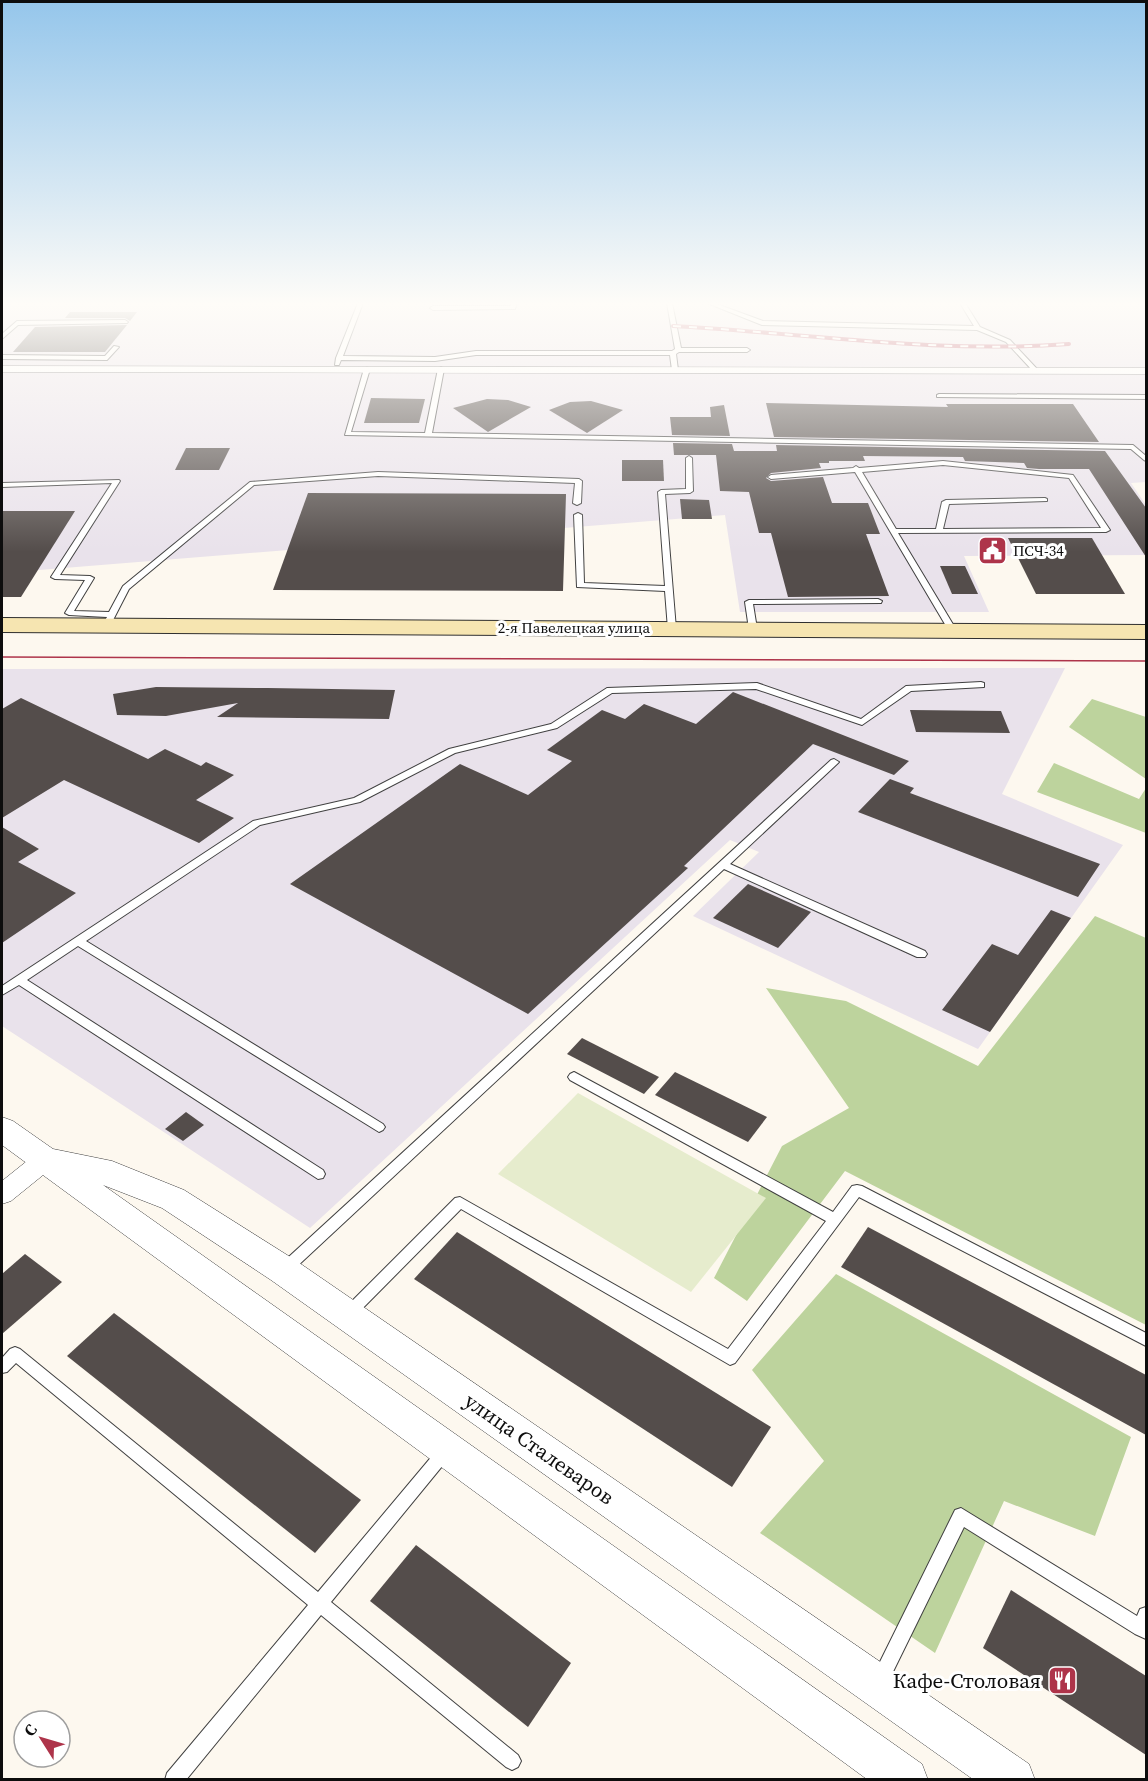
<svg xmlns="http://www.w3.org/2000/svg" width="1148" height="1781" viewBox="0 0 1148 1781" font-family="'Source Serif 4',serif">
<rect width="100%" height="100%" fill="#fdf8ef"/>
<g fill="#e9e2eb">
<path d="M2,303H1146V482L1131,483L1146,505V555L964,556L989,612H740L725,515L2,573Z"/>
<path d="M1065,668L1002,794L1123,845L978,1049L693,916L759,852L730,840L310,1228L2,1026V669Z"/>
</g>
<g fill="#bdd39d">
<path d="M1092,699L1146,717V779L1069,727Z"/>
<path d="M1054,763L1139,799L1146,788V833L1037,792Z"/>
<path d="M1095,916L1146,938V1325L845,1171L747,1301L714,1278L782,1146L849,1108L766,988L846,1001L978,1066Z"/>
<path d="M836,1274L1131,1437L1095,1536L1004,1501L935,1653L760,1533L824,1461L752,1370Z"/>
</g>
<path fill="#e6eccd" d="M578,1093L766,1198L691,1292L498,1174Z"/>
<g fill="#544d4b">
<path d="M70,312H137L130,321L125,318H65Z"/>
<path d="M127,325L105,352H13L35,327Z"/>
<path d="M371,398L425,399L419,423H364Z"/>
<path d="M487,399L508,400L531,407L488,432L453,408Z"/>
<path d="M591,401L623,410L587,433L549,410L570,402Z"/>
<path d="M766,403L948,407L946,404H1073L1099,442L774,437Z"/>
<path d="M724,405L730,436L672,435L670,417H711L710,407Z"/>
<path d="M673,443L732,444L734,451H777L776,445L1105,451L1146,508V557L1089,469H1039L1027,468L1024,463L965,461L963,457L863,456L865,461H829V463H819L821,468L771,473L766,478L771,481L823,477L832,503H868L880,534H866L889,596L788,597L771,533H759L749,492L720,491L716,455H674Z"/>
<path d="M186,448H230L219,470H175Z"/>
<path d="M622,460H663L664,481H622Z"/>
<path d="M308,493L566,494L563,591L273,590Z"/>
<path d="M680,499L709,500L712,519H682Z"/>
<path d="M2,511H75L21,597H2Z"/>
<path d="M1008,538H1092L1125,594H1036Z"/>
<path d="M940,566H965L978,594H952Z"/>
<path d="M156,687L268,688L395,690L389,719L217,717L238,703L166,716L117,715L113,694Z"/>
<path d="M733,692L909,761L894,775L813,744L684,866L688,868L528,1014L290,884L460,764L528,795L572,761L547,750L602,710L625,719L644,704L696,724Z"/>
<path d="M21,698L148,759L165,749L201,766L206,762L234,775L196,800L234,818L199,843L64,780L2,818V709Z"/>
<path d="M910,710L1001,711L1010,733L916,732Z"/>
<path d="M890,779L914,788L910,793L1100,864L1078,897L858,812Z"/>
<path d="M2,827L39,849L18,862L76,893L2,943Z"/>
<path d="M748,884L811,912L778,948L713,918Z"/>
<path d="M1051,910L1071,918L990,1032L942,1010L992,944L1018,955Z"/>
<path d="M582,1038L659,1077L644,1094L567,1054Z"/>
<path d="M675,1072L767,1117L748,1142L655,1095Z"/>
<path d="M186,1112L204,1125L183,1141L165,1129Z"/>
<path d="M868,1227L1146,1375V1435L841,1267Z"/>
<path d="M457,1232L771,1427L732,1487L414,1279Z"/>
<path d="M25,1254L62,1282L2,1334V1274Z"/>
<path d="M114,1313L361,1500L315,1553L67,1356Z"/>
<path d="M416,1545L571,1663L528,1727L370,1601Z"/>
<path d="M1011,1590L1146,1676V1755L983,1648Z"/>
</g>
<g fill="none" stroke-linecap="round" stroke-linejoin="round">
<defs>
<g id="service">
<path d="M358,303H363L343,356L435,357L476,351H672L675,349L667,303H672L681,348H747L750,350L747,352H679L676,354L678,370L675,372L672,370L670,355H476L435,361L341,360L339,365H335L336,358Z"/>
<path d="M512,303H517L515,309L433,310L430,308L433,306H511Z"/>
<path d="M707,303H714L763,321L974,326L960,303H965L980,327L1010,340L1038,370L1033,371L1006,342L977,330L762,325Z"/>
<path d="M125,320L128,322L127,323L18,325L2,339V334L17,321Z"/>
<path d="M114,346L119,347L107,360L2,359V355L105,356Z"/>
<path d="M367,367L370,369L351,432L425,433L438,369L441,367L444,369L432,433L1133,445L1146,456V461L1144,460L1131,449L345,435L364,369Z"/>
<path d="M939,394L1146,395V399L937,397V395Z"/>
<path d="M689,456L692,458L693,491L690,493L665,494L676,629L672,631L668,629L665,591L577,587L574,515L578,513L582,515L584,583L665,586L658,492L661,490L686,489V458Z"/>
<path d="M943,461L1073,475L1110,530L1106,532L898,533L957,631L953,633L949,631L855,472L771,479L768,477L771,475L853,468L856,466L859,468ZM943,465L1069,478L1101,528L943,529L949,504L1047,501V499L1045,498L946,500L942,502L936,529H896L862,472Z"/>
<path d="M378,472L579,479L582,481L581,503L577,505L573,503L575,483L378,476L254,485L129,589L111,624L107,626L103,624L107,617L69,615L65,613L85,580L55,579L51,577L112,483L2,487V483L119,480L120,481L60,575L90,576L94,578L74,611L109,612L123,586L250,482Z"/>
<path d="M878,599L882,601L881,603L753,604L757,629L753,631L749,629L745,602L749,600Z"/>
<path d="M981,682L984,683V687L911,691L862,725L756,689L612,693L557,728L455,753L360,802L260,825L86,941L383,1124L385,1127L383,1130L379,1132L78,946L27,980L323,1170L325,1174L323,1178L318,1179L19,985L2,995V986L253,821L354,798L449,749L551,724L607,688L757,683L861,719L906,686Z"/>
<path d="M834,759L839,762L837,764L730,864L925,951L927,954L925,957H917L724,869L291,1272L286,1274L281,1272L279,1268L281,1264L831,760Z"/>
<path d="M574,1072L833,1212L852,1186L857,1185L862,1186L1146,1333V1346L859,1197L735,1363L730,1365L461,1209L355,1316L350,1318L345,1316L343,1312L345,1308L455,1198L460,1197L728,1349L826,1221L570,1080L568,1077L570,1074Z"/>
<path d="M15,1347L20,1349L318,1592L438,1449L443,1447L448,1449L451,1454L448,1459L331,1602L518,1755L521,1761L518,1767L512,1770L506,1767L321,1615L186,1780H165L167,1773L308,1605L16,1363L7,1372L2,1373V1358L10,1349Z"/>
<path d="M961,1508L1137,1616L1140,1609L1146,1607V1639L1135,1634L964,1527L887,1684L881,1687L875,1684L872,1678L875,1672L955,1510Z"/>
</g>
<g id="minor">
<path d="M2,366L1146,368V374L2,372Z"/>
<path d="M45,1151L53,1153L57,1160L53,1167L11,1201L2,1204V1181L37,1153Z"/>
</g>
<path id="tertiary" d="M2,1117L13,1121L53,1149L112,1161L184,1190L295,1260L1029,1764L1035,1780H974L271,1280L162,1208L103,1185L922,1764L928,1780H868L2,1145Z"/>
<path id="secondary" d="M2,618L1146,625V639L2,632Z"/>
</defs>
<use href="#service" stroke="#404040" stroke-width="2"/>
<use href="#minor" stroke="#404040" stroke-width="1"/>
<use href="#tertiary" stroke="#404040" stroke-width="1"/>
<use href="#secondary" stroke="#2f2f2f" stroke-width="2"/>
<use href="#service" fill="#fff" fill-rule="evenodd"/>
<use href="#minor" fill="#fff" fill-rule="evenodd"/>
<use href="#tertiary" fill="#fff" fill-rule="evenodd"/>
<use href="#secondary" fill="#f6e5b1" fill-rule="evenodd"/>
<path stroke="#ae344a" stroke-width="1.5" d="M2,657L1146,661"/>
<defs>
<path id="rail" d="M673,326C805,333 936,354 1069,344"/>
</defs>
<use href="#rail" stroke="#ae344a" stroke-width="4"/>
<use href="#rail" stroke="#fff" stroke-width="2" stroke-dasharray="8" stroke-linecap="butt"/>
</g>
<linearGradient id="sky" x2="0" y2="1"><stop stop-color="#95c6eb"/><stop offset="0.55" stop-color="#fefcf8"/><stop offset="1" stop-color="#fefcf8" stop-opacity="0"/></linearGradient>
<rect width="1148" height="552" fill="url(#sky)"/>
<defs>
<symbol id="civic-square" viewBox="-11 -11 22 22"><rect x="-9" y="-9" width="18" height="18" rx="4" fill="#ae344a" stroke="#fff"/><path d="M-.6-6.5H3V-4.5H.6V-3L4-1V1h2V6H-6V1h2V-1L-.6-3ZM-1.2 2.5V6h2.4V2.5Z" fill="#fff"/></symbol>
<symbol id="restaurant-square" viewBox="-11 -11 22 22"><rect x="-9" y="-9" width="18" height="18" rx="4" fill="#ae344a" stroke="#fff"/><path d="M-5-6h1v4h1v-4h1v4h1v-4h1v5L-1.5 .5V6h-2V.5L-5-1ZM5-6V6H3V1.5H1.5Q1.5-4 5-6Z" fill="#fff"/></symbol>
</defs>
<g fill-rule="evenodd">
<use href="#civic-square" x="976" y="534" width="33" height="33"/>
<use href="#restaurant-square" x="1046" y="1664" width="33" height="33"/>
</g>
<g text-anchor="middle" stroke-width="6" stroke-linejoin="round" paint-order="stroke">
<g font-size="15" fill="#0d0d0d" stroke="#fff" text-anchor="start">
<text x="1013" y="556">ПСЧ-34</text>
</g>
<g font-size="15" fill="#0d0d0d" stroke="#fff">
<text x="574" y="633">2-я Павелецкая улица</text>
</g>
<g font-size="21" fill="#0d0d0d" stroke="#fff">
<text transform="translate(539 1449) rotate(35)" y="7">улица Сталеваров</text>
</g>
<g font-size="21" fill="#0d0d0d" stroke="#fff" text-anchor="end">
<text x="1041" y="1688">Кафе-Столовая</text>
</g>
</g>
<rect width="1148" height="1781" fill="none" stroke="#0d0d0d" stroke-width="6"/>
<g transform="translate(42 1739) rotate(307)"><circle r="28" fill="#ffffff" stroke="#9e9e9e" stroke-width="1.5"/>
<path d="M0-4.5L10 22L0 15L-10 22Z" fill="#ae344a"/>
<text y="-9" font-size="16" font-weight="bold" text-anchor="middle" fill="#0d0d0d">С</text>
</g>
</svg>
